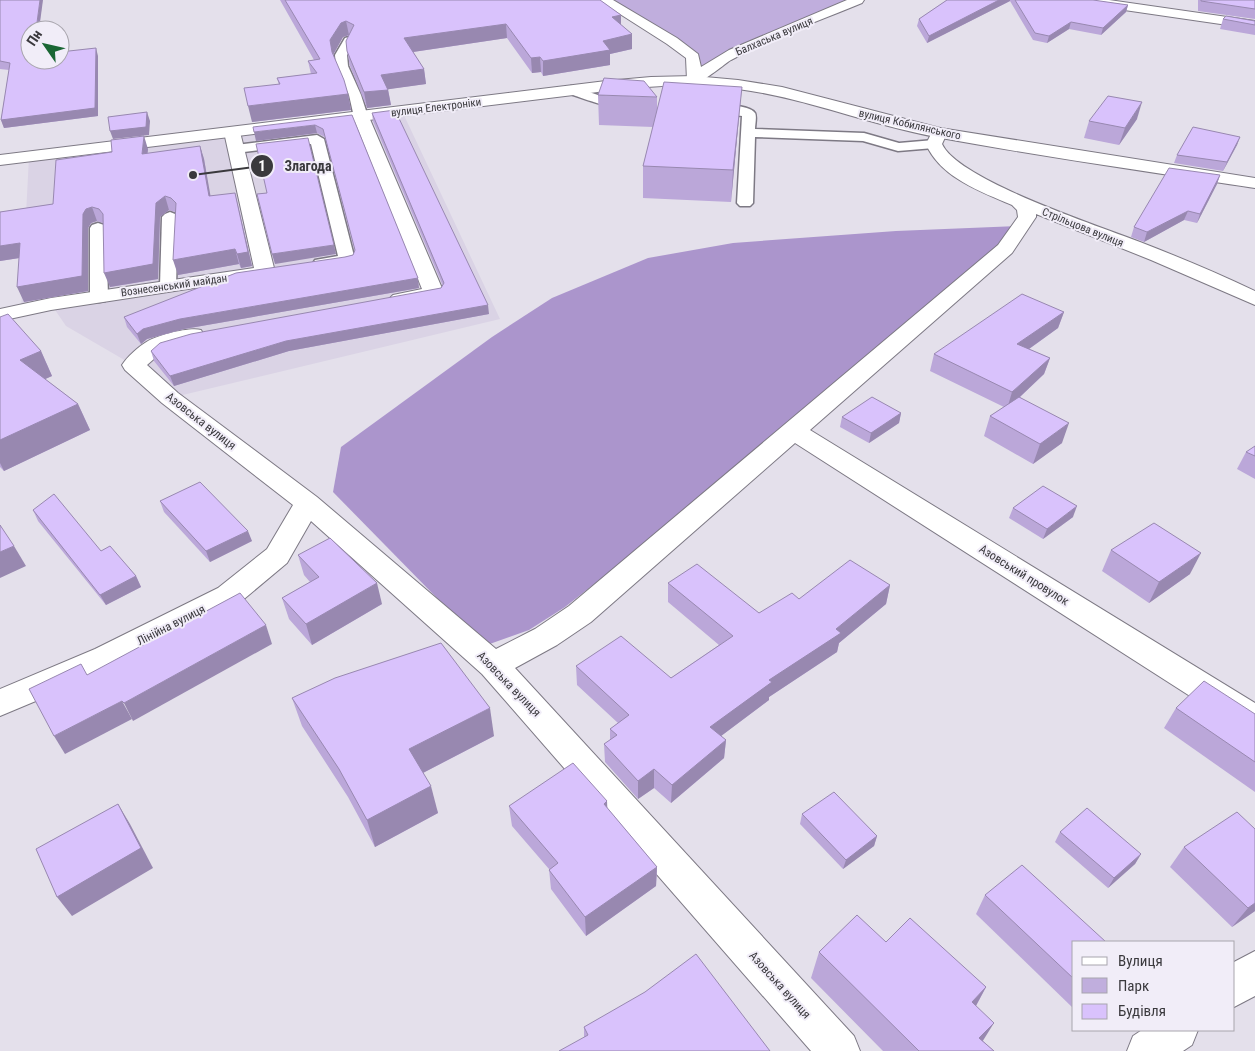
<svg xmlns="http://www.w3.org/2000/svg" width="1255" height="1051" viewBox="0 0 1255 1051" font-family="'Roboto Condensed',sans-serif">
<rect width="100%" height="100%" fill="#e4e0eb"/>
<path fill="#dad3e5" d="M402,111L500,319L170,398L133,365L66,326L51,304L21,310L29,157Z"/>
<path fill="#c0aedd" d="M604,0H858L734,53L694,80L693,57Z"/>
<path fill="#ab95cc" d="M1018,226L997,253L785,434L565,607L529,630L484,646L333,492L341,447L492,337L552,298L648,258L733,243L896,231Z"/>
<g fill="none" stroke-linecap="round" stroke-linejoin="round">
<defs>
<g id="service">
<path d="M349,37L355,40L347,55L348,66L361,95L368,117L361,121L354,117L349,95L336,66L335,55L345,38Z"/>
<path d="M571,86L607,98L628,99L634,103C623,116 581,97 567,93L565,90Z"/>
<path d="M710,104C720,105 749,104 755,113C757,116 755,125 755,129L864,133L899,143L934,140L941,144L934,148L898,151L863,141L755,137L753,203L750,206H740L737,203L742,116L705,111L704,108Z"/>
<path d="M317,135L324,139L355,260L353,263L321,268L315,266L313,263L315,260L338,256L311,144L236,153L229,149L236,145Z"/>
<path d="M170,212L175,214L178,217L176,286L174,290H162L160,286L162,217L165,214Z"/>
<path d="M98,223L104,225L106,228L108,297L105,301L99,302L93,301L90,297V228L92,225Z"/>
</g>
<g id="minor">
<path d="M598,0H613L677,38L698,54L701,67L729,50L847,0H864L862,3C819,21 773,37 731,60C720,67 700,86 689,83L687,80L686,58L667,44Z"/>
<path d="M1077,0H1109L1255,21V29L1083,4Z"/>
<path d="M361,112L367,114L369,117L444,293L441,297L400,305L393,303L389,299L393,295L422,289L353,117L355,114Z"/>
<path d="M232,127L238,129L240,132L275,272L272,276L51,310L0,321V309L51,298L254,268L224,132L226,129Z"/>
<path d="M939,128L945,130L947,133L942,144C958,180 1099,226 1140,242C1179,257 1217,273 1255,291V305L1151,260L1036,214V217L1012,253L810,430L1255,703V734L1243,730L795,443L591,622L557,645L515,668L854,1036L860,1051H811L482,674L311,521L287,563L238,604L117,667L0,716V689L95,649L218,588L267,549L293,505L162,403L125,370L122,365C127,357 139,346 148,341C159,335 189,327 201,330L204,335L201,340L163,351L147,365L178,393L317,497L496,649L535,629L569,606L998,245L1018,217L1017,210L1012,205C981,192 940,177 926,144L933,130Z"/>
<path d="M1255,951V996L1234,1007V962Z"/>
<path d="M1142,1030H1198L1192,1045L1183,1051H1127L1133,1036Z"/>
</g>
<path id="secondary" d="M694,76L738,80L782,87L940,128L1255,178V188C1150,172 1045,157 941,138C872,126 807,98 738,89C694,82 650,86 606,91L0,165V155L606,81L651,77Z"/>
</defs>
<use href="#service" stroke="#7d7984" stroke-width="3"/>
<use href="#minor" stroke="#7d7984" stroke-width="2"/>
<use href="#secondary" stroke="#7d7984" stroke-width="2"/>
<use href="#service" fill="#fff" fill-rule="evenodd"/>
<use href="#minor" fill="#fff" fill-rule="evenodd"/>
<use href="#secondary" fill="#fff" fill-rule="evenodd"/>
</g>
<g fill="#bba7d9">
<path d="M0,0L30,60L98,56V116L4,128L1,120L9,70L0,69Z"/>
<path d="M280,0H600L621,15V25L632,34V49L610,54V65L543,76L541,72L532,73L507,38L413,52L424,69L426,84L388,89L391,105L367,108L350,66L347,51L349,35L343,37L333,55L348,94L351,110L252,122L279,85L277,78L311,74L308,61L314,60Z"/>
<path d="M947,0H1093L1128,5L1126,12L1101,35L1069,29L1047,43L1033,40L1010,1L927,43L917,26L919,19Z"/>
<path d="M1198,0H1255V19L1198,11Z"/>
<path d="M1223,19L1255,21V35L1220,29Z"/>
<path d="M598,95L657,97V111L739,117L731,202L643,198V166L653,127L599,125Z"/>
<path d="M372,113L489,314L289,351L174,386L154,361L151,351L441,288L443,286L373,121Z"/>
<path d="M352,115L419,288L184,329L147,339L141,344L127,327L124,317L345,257L353,255L355,251L325,137L317,133L256,141Z"/>
<path d="M1137,119L1119,145L1084,138L1089,121Z"/>
<path d="M1240,137L1237,145L1223,171L1174,163L1177,155Z"/>
<path d="M200,146L204,159L210,196L238,206L252,266L241,268L239,264L178,275L175,212L169,210L160,217L158,279L110,287L103,223L97,221L91,223L88,228V291L24,302L19,258L0,261V212L53,204L148,149L147,154Z"/>
<path d="M1220,175L1217,184L1197,223L1184,220L1144,242L1131,237L1134,227Z"/>
<path d="M1064,312L1058,328L1029,349L1050,358L1044,374L1020,397L1062,443L1033,464L984,436L990,416L1004,407L930,371L934,354Z"/>
<path d="M0,317L41,351L52,376L45,379L78,404L90,430L4,471L0,467Z"/>
<path d="M901,413L899,423L869,443L840,427L842,417Z"/>
<path d="M1255,446V479L1237,469L1246,452Z"/>
<path d="M160,501L252,541L210,562L164,512Z"/>
<path d="M1013,508L1073,517L1043,539L1009,518Z"/>
<path d="M33,510L101,551L136,576L141,587L106,605L38,521Z"/>
<path d="M1111,550L1190,574L1149,603L1102,571Z"/>
<path d="M298,555L382,604L312,645L289,619L282,598L310,582L304,575Z"/>
<path d="M668,583L759,613L799,599L890,585L886,604L839,643L837,652L769,697V700L721,736L726,740L724,758L671,803L654,788L638,799L605,762L604,744L610,740V729L618,723L577,685L576,666L671,678L719,645L668,602Z"/>
<path d="M292,698L494,736L423,773L438,813L375,847L348,797L302,726Z"/>
<path d="M1176,708L1255,714V792L1164,728Z"/>
<path d="M509,806L608,809L657,867L656,886L586,936L551,889L549,869L512,826Z"/>
<path d="M802,814L877,836L874,846L843,869L800,824Z"/>
<path d="M1255,829V911L1232,927L1170,867L1184,847Z"/>
<path d="M1060,832L1141,854L1135,864L1108,888L1055,842Z"/>
<path d="M985,895L1074,942V1009L976,914Z"/>
<path d="M886,942L986,987L976,1006L983,1041L994,1051H883L811,978L819,952Z"/>
<path d="M584,1027L770,1051L584,1037Z"/>
</g>
<g fill="#9888b0">
<path d="M40,0H43L39,30H36Z"/>
<path d="M999,0H1010V1L927,43L929,36Z"/>
<path d="M1128,5L1126,12L1101,35L1103,28Z"/>
<path d="M621,15V29L612,17Z"/>
<path d="M346,21L349,35L343,37L333,55L332,52L330,40L341,23Z"/>
<path d="M1071,22L1069,29L1047,43L1049,36Z"/>
<path d="M506,24L507,38L406,53L404,38Z"/>
<path d="M632,34V49L610,54V65L543,76V61L603,41Z"/>
<path d="M96,48L98,56V116L4,128L1,120Z"/>
<path d="M540,57L541,72L532,73L531,58Z"/>
<path d="M424,69L426,84L383,90L381,75Z"/>
<path d="M742,87L739,117L731,202L733,170Z"/>
<path d="M388,90L391,105L367,108L364,92Z"/>
<path d="M348,94L351,110L252,122L248,106Z"/>
<path d="M1142,102L1137,119L1119,145L1125,128Z"/>
<path d="M147,112L150,121L149,135L113,139L110,131Z"/>
<path d="M315,125L317,133L256,141L254,132Z"/>
<path d="M144,136L148,149L146,168L142,154Z"/>
<path d="M1240,137L1237,145L1223,171L1227,162Z"/>
<path d="M200,146L204,159L213,210L209,196Z"/>
<path d="M1220,175L1217,184L1197,223L1200,214Z"/>
<path d="M235,193L238,206L252,266L241,268L237,254Z"/>
<path d="M165,196L169,210L160,217L158,279L110,287L104,273L156,203Z"/>
<path d="M92,207L97,221L91,223L88,228V291L24,302L17,287L86,209Z"/>
<path d="M1188,211L1184,220L1144,242L1147,232Z"/>
<path d="M20,243L26,257L0,261V246Z"/>
<path d="M334,245L336,254L275,264L272,254Z"/>
<path d="M235,249L239,264L178,275L173,260Z"/>
<path d="M418,278L419,288L184,329L147,339L141,344L137,334L143,329L180,319Z"/>
<path d="M488,305L489,314L289,351L174,386L170,376L286,341Z"/>
<path d="M1064,312L1058,328L1012,361L1017,344Z"/>
<path d="M41,351L52,376L32,385L20,360Z"/>
<path d="M1050,358L1044,374L1007,409L1012,392Z"/>
<path d="M78,404L90,430L4,471L0,463V440Z"/>
<path d="M901,413L899,423L869,443L871,433Z"/>
<path d="M1069,423L1062,443L1033,464L1040,444Z"/>
<path d="M1077,506L1073,517L1043,539L1047,529Z"/>
<path d="M248,531L252,541L210,562L206,551Z"/>
<path d="M14,546L26,566L0,578V552Z"/>
<path d="M1201,553L1190,574L1149,603L1159,582Z"/>
<path d="M136,576L141,587L106,605L100,595Z"/>
<path d="M377,583L382,604L312,645L306,624Z"/>
<path d="M890,585L886,604L839,643L837,652L769,697V700L709,745L710,727L769,680L836,629Z"/>
<path d="M266,625L272,644L133,721L124,703Z"/>
<path d="M122,701L132,719L65,754L54,736Z"/>
<path d="M490,708L494,736L415,777L409,749Z"/>
<path d="M726,740L724,758L671,803L672,785Z"/>
<path d="M654,769V788L638,799V781Z"/>
<path d="M431,786L438,813L375,847L367,820Z"/>
<path d="M607,801L608,821L604,804Z"/>
<path d="M118,804L130,824L153,868L72,916L57,897Z"/>
<path d="M877,836L874,846L843,869L846,860Z"/>
<path d="M1141,854L1135,864L1108,888L1114,878Z"/>
<path d="M657,867L656,886L586,936L585,917Z"/>
<path d="M1255,903V911L1232,927L1248,908Z"/>
<path d="M986,987L972,1013V1002Z"/>
<path d="M994,1023L979,1047V1038Z"/>
</g>
<g fill="#d9c2fc" stroke="#9888b0">
<path d="M0,0H40L36,30H30V60H60V52L96,48L95,108L1,120L10,63L0,61Z"/>
<path d="M285,0H600L621,15L612,17L632,34L603,41L610,50L543,61L540,57L531,58L506,24L404,38L424,69L381,75L388,90L364,92L347,51L346,41L354,25L346,21L341,23L330,40L332,52L344,80L348,94L248,106L244,88L280,84L277,78L317,73L308,61L320,59Z"/>
<path d="M947,0H999L929,36L919,19Z"/>
<path d="M1015,0H1093L1128,5L1103,28L1071,22L1049,36L1035,33Z"/>
<path d="M1201,0H1255V9L1201,1Z"/>
<path d="M1226,16L1255,21V25L1223,19Z"/>
<path d="M604,78L644,81L657,97L598,95Z"/>
<path d="M664,82L742,87L733,170L643,166Z"/>
<path d="M1108,96L1142,102L1125,128L1089,121Z"/>
<path d="M395,110L488,305L286,341L170,376L151,351L160,343L191,334L441,288L444,283L372,113Z"/>
<path d="M147,112L146,127L110,131L108,117Z"/>
<path d="M352,115L418,278L180,319L143,329L137,334L124,317L236,273L345,257L353,255L355,250L323,129L315,125L254,132L253,127Z"/>
<path d="M1193,127L1240,137L1227,162L1177,155Z"/>
<path d="M144,136L142,154L200,146L209,196L235,193L248,252L237,254L235,249L173,260L176,203L171,198L165,196L156,203L153,264L104,273L103,214L99,209L92,207L86,209L83,214L82,276L17,287L20,243L0,246V212L53,204L56,160L112,152L111,140Z"/>
<path d="M308,138L334,245L272,254L257,194L267,193L256,144Z"/>
<path d="M1169,168L1220,175L1200,214L1188,211L1147,232L1134,227Z"/>
<path d="M1022,294L1064,312L1017,344L1050,358L1012,392L934,354Z"/>
<path d="M8,314L41,351L20,360L78,404L0,440V317Z"/>
<path d="M872,397L901,413L871,433L842,417Z"/>
<path d="M1019,397L1069,423L1040,444L990,416Z"/>
<path d="M1255,446V456L1246,452Z"/>
<path d="M200,482L248,531L206,551L160,501Z"/>
<path d="M1043,486L1077,506L1047,529L1013,508Z"/>
<path d="M54,494L101,551L110,546L136,576L100,595L33,510Z"/>
<path d="M1154,523L1201,553L1159,582L1111,550Z"/>
<path d="M0,525L14,546L0,552Z"/>
<path d="M330,538L377,583L306,624L282,598L319,577L298,555Z"/>
<path d="M850,560L890,585L836,629L841,633L769,680L772,682L710,727L726,740L672,785L654,769L638,781L604,744L617,735L610,729L629,715L576,666L621,636L671,678L733,636L668,583L697,564L759,613L792,593L799,599Z"/>
<path d="M240,593L266,625L124,703L122,701L54,736L29,689L81,664L87,675Z"/>
<path d="M441,643L490,708L409,749L431,786L367,820L339,769L292,698L335,678Z"/>
<path d="M1204,681L1255,714V762L1176,708Z"/>
<path d="M573,763L607,801L604,804L657,867L585,917L549,870L558,863L509,806Z"/>
<path d="M834,792L877,836L846,860L802,814Z"/>
<path d="M118,804L141,848L57,897L36,849Z"/>
<path d="M1087,808L1141,854L1114,878L1060,832Z"/>
<path d="M1237,812L1255,829V903L1248,908L1184,847Z"/>
<path d="M1022,865L1106,942H1074V979L985,895Z"/>
<path d="M857,915L886,942L910,918L986,987L972,1002L994,1023L979,1038L994,1051H919L819,952Z"/>
<path d="M696,954L770,1051H559L588,1035L584,1027L645,992Z"/>
</g>
<g text-anchor="middle" stroke-width="4" stroke-linejoin="round" paint-order="stroke">
<g font-size="11" fill="#3a393d" stroke="#f1edf8">
<text transform="translate(774 36) rotate(-23)" y="4">Балхаська вулиця</text>
<text transform="translate(436 107) rotate(-7)" y="4">вулиця Електроніки</text>
<text transform="translate(910 124) rotate(13)" y="4">вулиця Кобилянського</text>
<text transform="translate(1083 227) rotate(22)" y="4">Стрільцова вулиця</text>
<text transform="translate(174 285) rotate(-8)" y="4">Вознесенський майдан</text>
</g>
<g font-size="12" fill="#3a393d" stroke="#f1edf8">
<text transform="translate(201 421) rotate(38)" y="4">Азовська вулиця</text>
<text transform="translate(1024 575) rotate(32)" y="4">Азовський провулок</text>
<text transform="translate(171 625) rotate(-27)" y="4">Лінійна вулиця</text>
<text transform="translate(509 684) rotate(46)" y="4">Азовська вулиця</text>
<text transform="translate(780 985) rotate(48)" y="4">Азовська вулиця</text>
</g>
</g>
<path fill="none" stroke="#3a393d" stroke-width="2" d="M193 175L262 166"/>
<g fill="#3a393d" stroke="#f1edf8" stroke-width="2">
<circle cx="193" cy="175" r="5"/>
<circle cx="262" cy="166" r="12"/>
</g>
<g font-size="15" text-anchor="middle" font-weight="bold" fill="#fff">
<text x="262" y="171">1</text>
</g>
<g font-size="14" text-anchor="middle" font-weight="bold" fill="#3a393d" stroke="#f1edf8" stroke-width="4" stroke-linejoin="round" paint-order="stroke">
<text x="308" y="171">Злагода</text>
</g>
<rect x="1072" y="941" width="162" height="90" fill="#f1edf8" stroke="#a8a5ad"/>
<rect x="1082" y="957" width="25" height="8" fill="#ffffff" stroke="#a8a5ad"/>
<text x="1118" y="966" font-size="15" fill="#3a393d">Вулиця</text>
<rect x="1082" y="978" width="25" height="15" fill="#c0aedd" stroke="#a8a5ad"/>
<text x="1118" y="991" font-size="15" fill="#3a393d">Парк</text>
<rect x="1082" y="1004" width="25" height="15" fill="#d9c2fc" stroke="#a8a5ad"/>
<text x="1118" y="1016" font-size="15" fill="#3a393d">Будівля</text>
<g transform="translate(45 45) rotate(304)"><circle r="24" fill="#f1edf8" stroke="#a8a5ad"/>
<path d="M0-4L9 19L0 12L-9 19Z" fill="#1a6634"/>
<text y="-8" font-size="14" font-weight="bold" text-anchor="middle" fill="#3a393d">Пн</text>
</g>
</svg>
